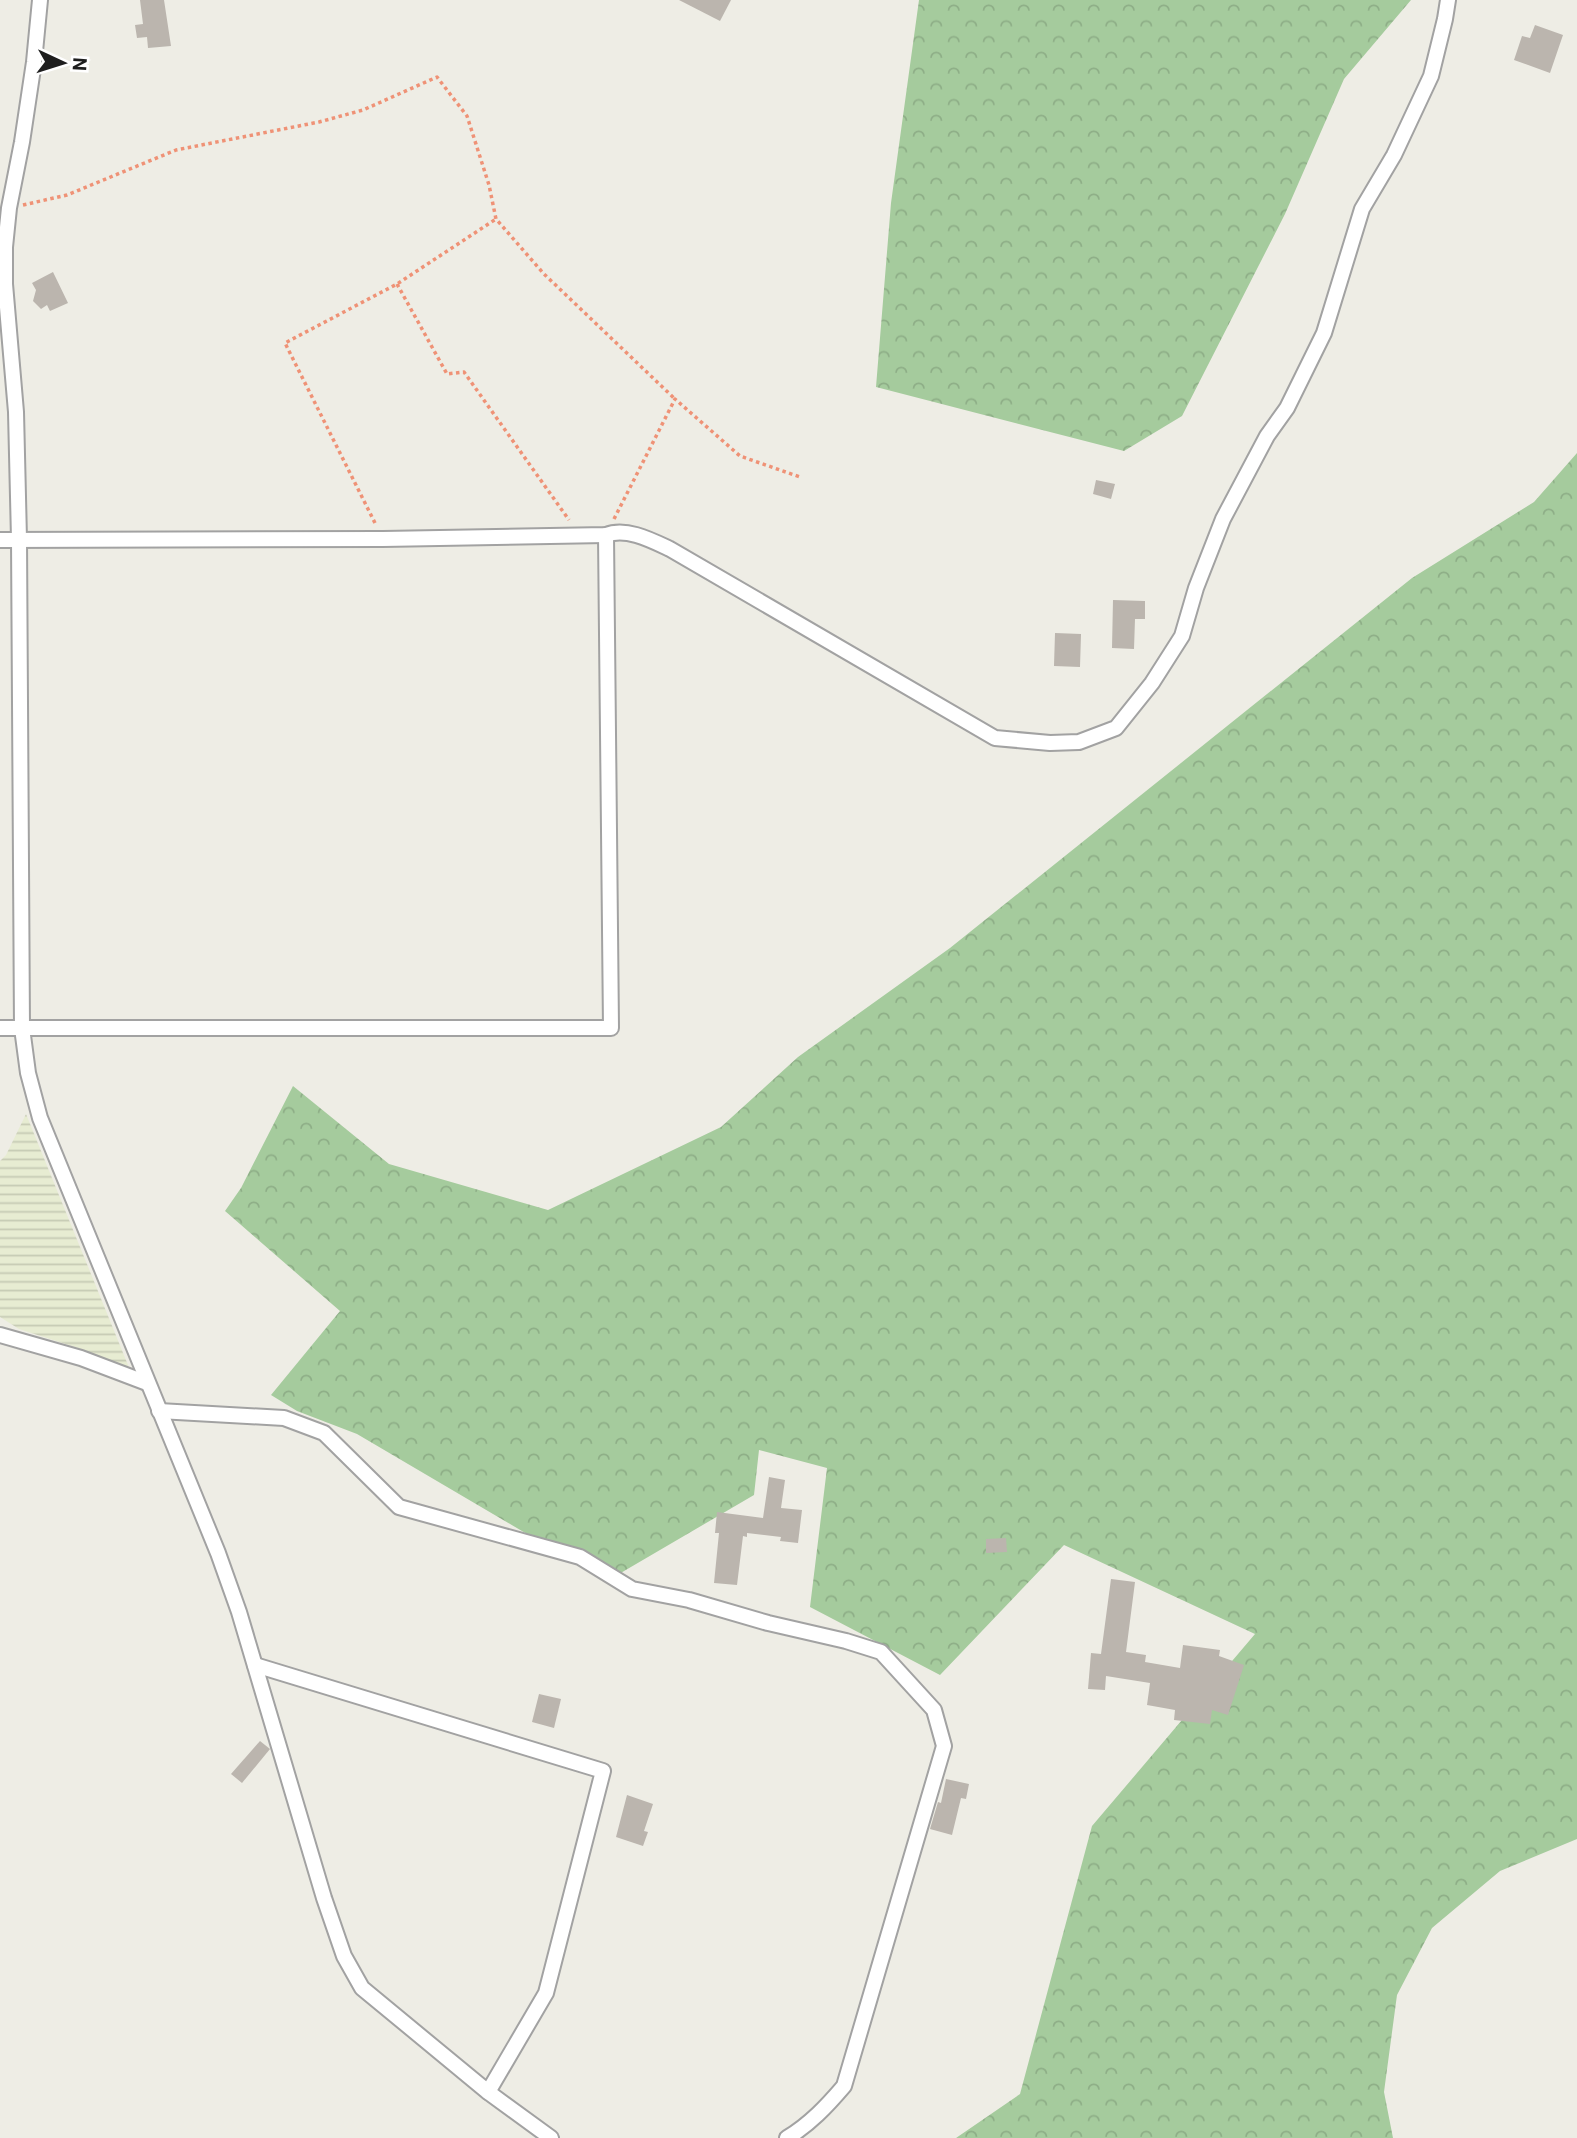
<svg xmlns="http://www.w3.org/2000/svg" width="1577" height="2138" viewBox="0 0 1577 2138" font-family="Roboto,sans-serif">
<defs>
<pattern id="farmland-rules" width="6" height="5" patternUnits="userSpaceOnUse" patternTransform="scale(1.75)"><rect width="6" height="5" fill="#e7ecd2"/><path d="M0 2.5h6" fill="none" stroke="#c6cab4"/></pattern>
<pattern id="forest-crowns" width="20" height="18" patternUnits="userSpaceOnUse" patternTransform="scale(1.75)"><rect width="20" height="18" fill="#a5cb9d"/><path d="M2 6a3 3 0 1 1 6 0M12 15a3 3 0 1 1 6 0" fill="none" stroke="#8eae87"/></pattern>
</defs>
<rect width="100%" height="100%" fill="#eeede5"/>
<path fill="url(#farmland-rules)" d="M26,1114L130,1370L78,1348L19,1329L0,1317V1161L6,1155Z"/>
<g fill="url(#forest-crowns)">
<path d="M919,0H1411L1344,79L1285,214L1182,416L1124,451L876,387L891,203Z"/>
<path d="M1577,453V1839L1500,1871L1432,1928L1397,1995L1384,2092L1393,2138H956L1020,2094L1092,1826L1255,1634L1064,1545L940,1675L810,1607L827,1468L759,1450L754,1495L607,1581L357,1434L297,1411L271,1395L340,1311L225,1211L241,1188L293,1086L389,1164L548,1210L721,1127L798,1057L950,948L1412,578L1534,502Z"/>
</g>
<g fill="#bbb5ae">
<path d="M140,0H164L171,46L148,48L147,37L137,38L135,25L143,24Z"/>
<path d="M679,0H731L720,21Z"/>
<path d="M1535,25L1563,35L1550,73L1514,60L1522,36L1530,38Z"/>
<path d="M53,272L68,303L50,311L47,305L41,309L33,301L36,290L32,283Z"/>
<path d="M1096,480L1115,484L1111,499L1093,494Z"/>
<path d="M1113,600L1145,601V619H1135L1134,649L1112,648Z"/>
<path d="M1055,633L1081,634L1080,667L1054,666Z"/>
<path d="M769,1477L785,1480L781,1508L802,1510L798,1543L780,1541L781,1537L747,1533V1537L743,1536L737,1585L714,1583L719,1533H715L717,1512L763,1518Z"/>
<path d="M1006,1538L1007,1552L986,1553V1539Z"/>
<path d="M1111,1579L1135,1582L1126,1652L1146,1655L1145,1662L1180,1668L1183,1645L1220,1650L1219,1656L1244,1665L1228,1715L1212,1710L1210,1724L1174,1720L1175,1710L1147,1705L1150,1683L1106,1676L1105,1690L1088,1689L1091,1653L1101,1654Z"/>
<path d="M539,1694L561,1699L554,1728L532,1722Z"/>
<path d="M260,1741L270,1749L242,1783L231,1774Z"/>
<path d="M946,1779L969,1784L966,1799L961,1798L952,1835L930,1829L938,1802L941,1803Z"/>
<path d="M627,1795L653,1804L644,1831L648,1832L643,1846L616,1837Z"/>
</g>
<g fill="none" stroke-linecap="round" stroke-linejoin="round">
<defs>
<g id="minor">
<path d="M40,0L34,62L22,142L9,208L5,247V284L16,412L19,539L22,1028L28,1073L40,1118L218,1553L239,1612L324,1898L344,1956L362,1988L488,2092L551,2138"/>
<path d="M0,540L383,539L606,535C626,527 651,540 670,549L995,738L1050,743L1079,742L1116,728L1152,683L1182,636L1196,588L1223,519L1267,436L1287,408L1324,333L1362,209L1394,155L1431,76L1445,19L1448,0"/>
<path d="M0,1028H611L606,535"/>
<path d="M0,1335L81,1358L147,1383"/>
<path d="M159,1411L284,1418L324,1433L399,1507L580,1557L632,1589L689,1600L768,1623L846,1641L881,1652L934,1710L944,1746L844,2086C827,2106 810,2124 787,2138"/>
<path d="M255,1665L603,1771L546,1993L488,2092"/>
</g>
</defs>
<use href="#minor" stroke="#a2a2a2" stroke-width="18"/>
<g stroke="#ef9276" stroke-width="3.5" stroke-dasharray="3.5 3.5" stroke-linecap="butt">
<path d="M23,205L67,195L176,150L319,122L363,110L437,77L467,116L489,185L496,219L544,274L675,399"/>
<path d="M397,284L447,374L464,372L569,520"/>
<path d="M614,519L675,399L740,456L800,477"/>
<path d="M375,523L285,343L397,284L496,219"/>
</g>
<use href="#minor" stroke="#fff" stroke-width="14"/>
</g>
<g transform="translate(63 63) rotate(94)" stroke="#ffffff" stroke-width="5" paint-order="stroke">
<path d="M0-5L12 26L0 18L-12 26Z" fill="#1e1e1e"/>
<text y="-10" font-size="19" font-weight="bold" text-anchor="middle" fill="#1e1e1e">N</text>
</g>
</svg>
